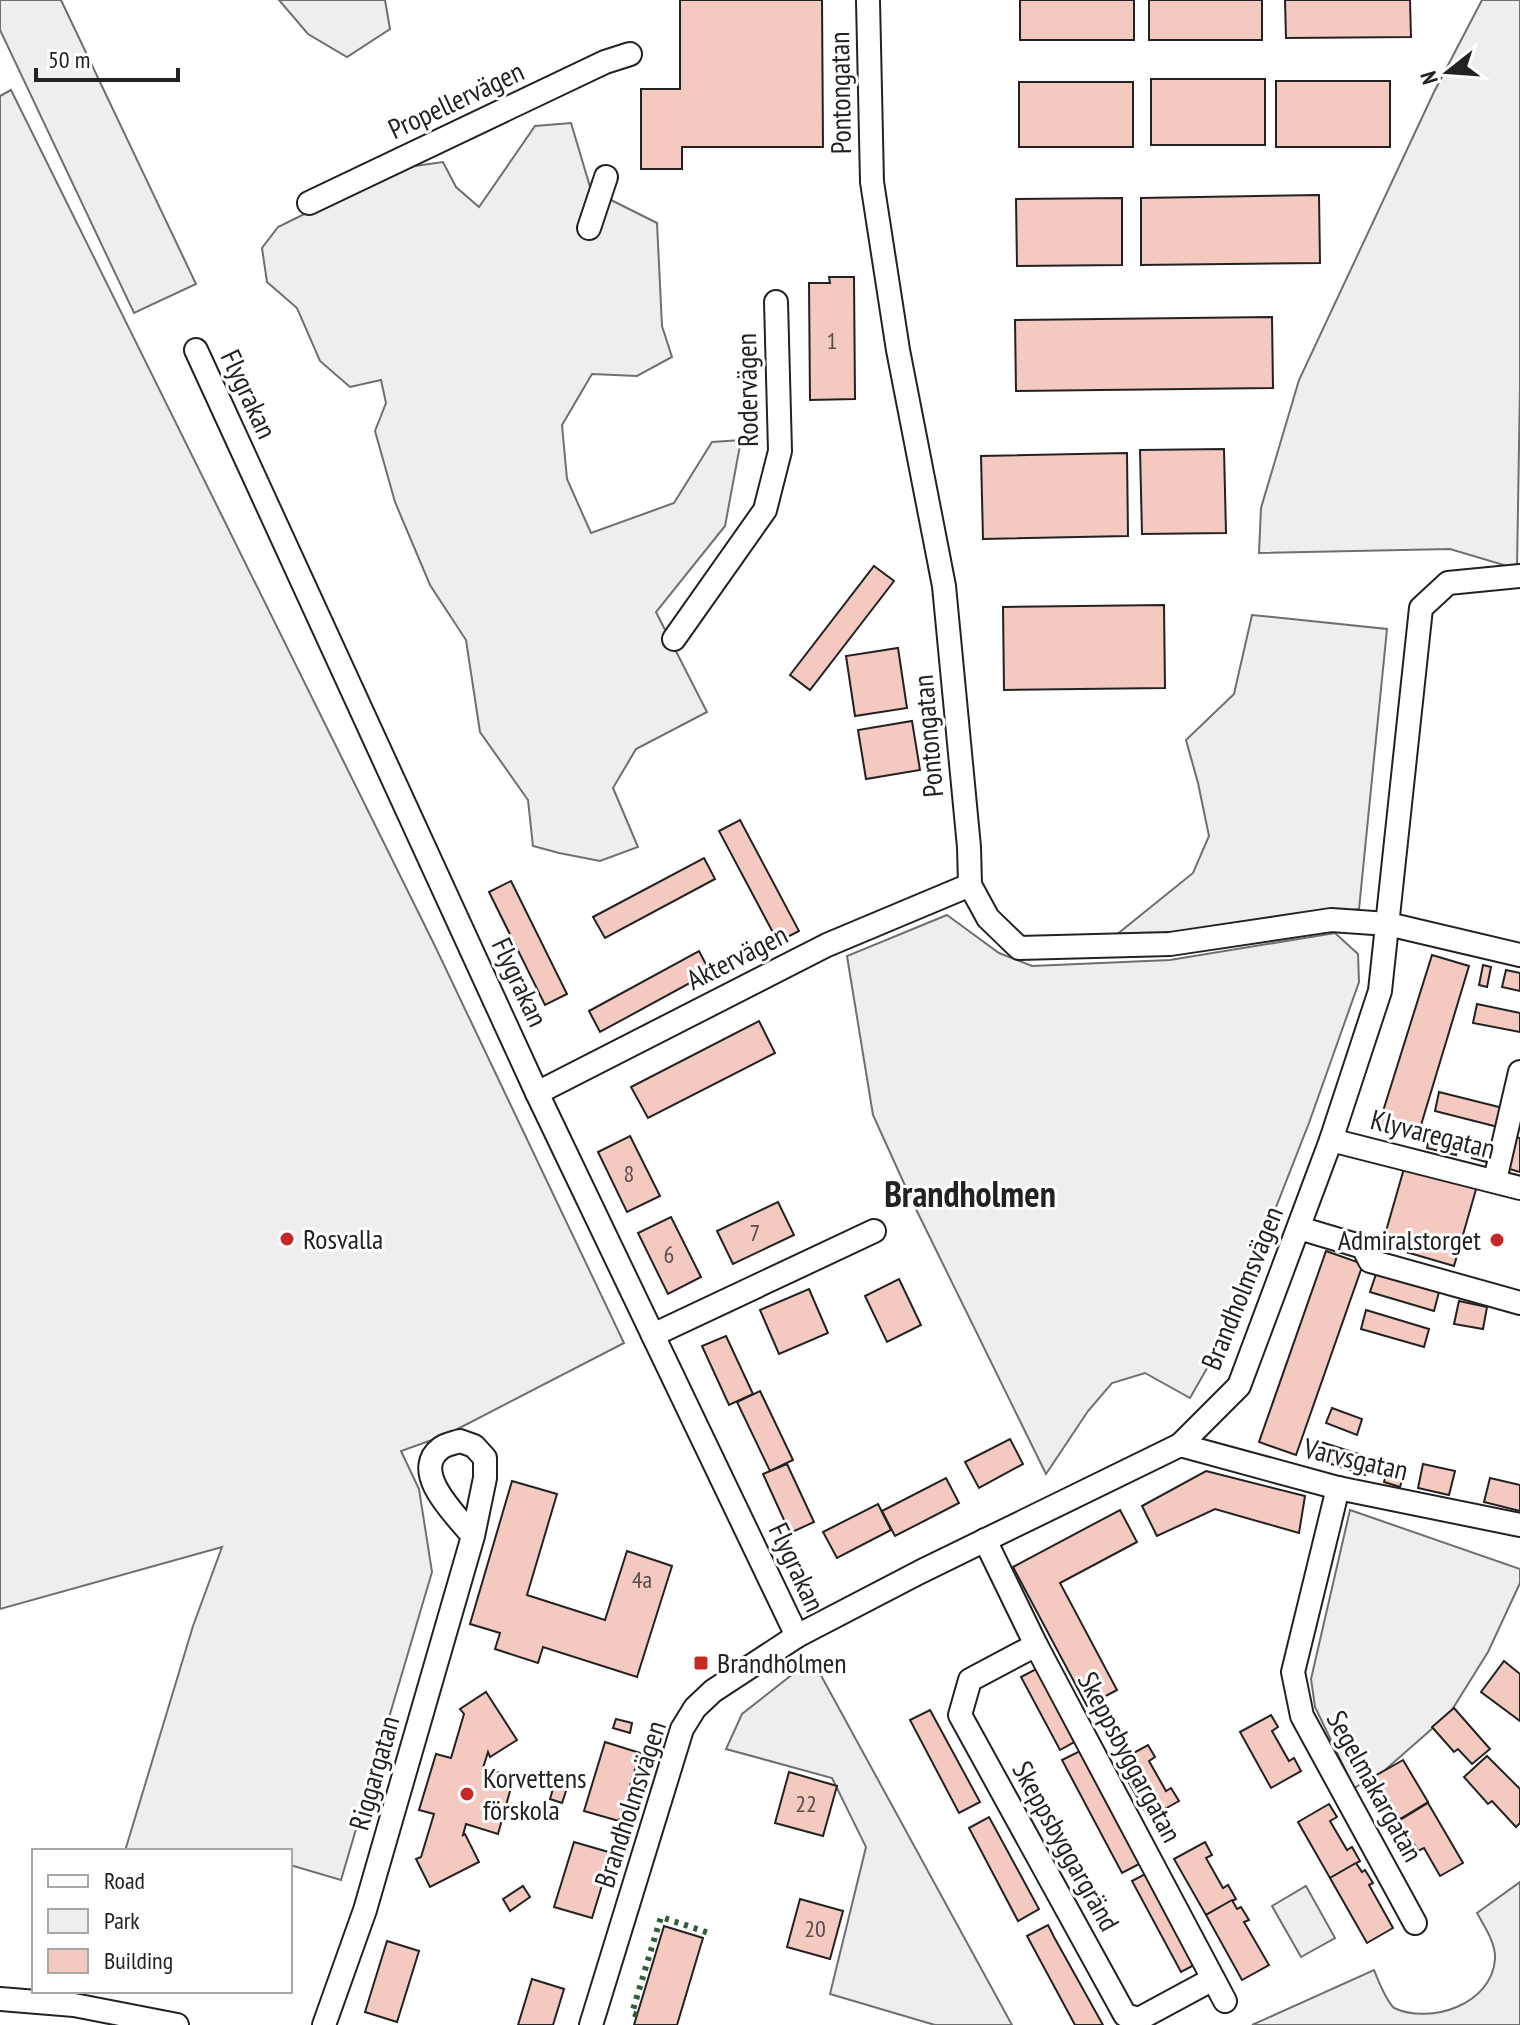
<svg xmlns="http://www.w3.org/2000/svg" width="1520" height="2025" viewBox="0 0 1520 2025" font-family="'PT Sans Narrow',sans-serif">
<rect width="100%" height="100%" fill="#fff"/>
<g fill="#eee" stroke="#6f6f6f" stroke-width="2">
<path d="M0,0H61L196,284L134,313L0,30Z"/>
<path d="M279,0H385L390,29L347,57L308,34Z"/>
<path d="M1482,0H1520V386L1517,569L1450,549L1259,553L1261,508L1299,380L1434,92Z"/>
<path d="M11,90L434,944L624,1343L446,1435L401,1451L419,1489L432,1572L341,1880L290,1865V1851H125L193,1626L222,1547L0,1609V96Z"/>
<path d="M571,123L591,190L657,223L662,326L672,357L637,376L592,374L562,425L567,479L591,533L674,503L712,442L741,440L725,526L656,612L707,712L636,749L613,788L638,847L600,861L559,853L533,846L528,800L480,732L466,640L430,585L395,502L375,431L386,403L381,380L350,387L320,361L297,308L267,282L262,248L278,227L357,188L408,167L443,162L456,187L479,207L535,126Z"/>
<path d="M1252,615L1387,629L1359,909L1173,934L1115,936L1193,873L1209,836L1198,783L1186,740L1234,694Z"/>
<path d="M947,915L999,953L1032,966L1170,960L1335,933L1358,954L1359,982L1309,1123L1251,1271L1210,1363L1190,1398L1145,1373L1112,1383L1088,1411L1046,1474L912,1201L873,1115L847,956Z"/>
<path d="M1350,1510L1520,1569V1583L1488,1652L1450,1713L1385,1770L1354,1788L1315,1707L1311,1679Z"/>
<path d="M812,1659L1012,2025H935L830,1994L866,1847L832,1778L726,1749L742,1714Z"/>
<path d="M1520,1882V2025H1252L1374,1970C1379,1982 1385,1999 1394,2008C1431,2025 1492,2004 1495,1959C1496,1944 1485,1927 1477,1913Z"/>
<path d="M1306,1886L1335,1938L1301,1957L1272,1906Z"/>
</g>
<g fill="#f3c9c0" stroke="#222" stroke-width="2">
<path d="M680,0H822L823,147H682V169H641V89H680Z"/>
<rect x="1020" y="0" width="114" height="40"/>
<rect x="1149" y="0" width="113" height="40"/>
<path d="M1285,0H1410L1411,37L1286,38Z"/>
<rect x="1151" y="79" width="114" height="66"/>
<rect x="1276" y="81" width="114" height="66"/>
<rect x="1019" y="82" width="114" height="65"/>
<path d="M1319,195L1320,263L1141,265V198Z"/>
<path d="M1122,198V265L1017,266L1016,199Z"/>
<path d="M829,277H854L855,399L810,400L809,283H830Z"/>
<path d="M1272,317L1273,388L1016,391L1015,320Z"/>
<path d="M1224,449L1226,533L1142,534L1140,450Z"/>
<path d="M1127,453L1128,536L983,539L981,456Z"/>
<path d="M874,566L894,581L810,690L790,675Z"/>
<path d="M1164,605L1165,688L1004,690L1003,607Z"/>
<path d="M898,648L907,708L855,716L846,656Z"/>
<path d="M912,721L920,770L866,779L858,730Z"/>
<path d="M740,820L799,931L778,942L719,831Z"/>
<path d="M704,858L715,879L605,938L593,917Z"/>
<path d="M511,881L567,994L545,1005L489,892Z"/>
<path d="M699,951L710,972L600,1032L589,1011Z"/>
<path d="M1432,955L1469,966L1418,1135L1379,1124Z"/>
<path d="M1483,965L1491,967L1487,987L1479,985Z"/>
<path d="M1506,970L1520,973V991L1502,987Z"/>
<path d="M1477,1004L1520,1013V1032L1473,1023Z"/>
<path d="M759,1021L775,1053L648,1118L631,1087Z"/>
<path d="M1439,1092L1503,1108L1498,1127L1435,1111Z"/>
<path d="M1431,1131L1460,1138L1456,1155L1427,1148Z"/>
<path d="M630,1136L660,1196L627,1212L598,1152Z"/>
<path d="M1514,1137L1520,1138V1172L1506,1168Z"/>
<path d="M1476,1140L1495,1145L1490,1163L1472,1158Z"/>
<path d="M1405,1165L1477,1186L1454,1266L1382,1245Z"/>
<path d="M778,1202L794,1235L733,1264L717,1231Z"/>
<path d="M671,1217L701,1277L668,1294L638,1233Z"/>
<path d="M1326,1251L1363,1264L1296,1455L1259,1442Z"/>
<path d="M1376,1274L1439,1292L1434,1311L1370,1292Z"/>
<path d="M899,1279L921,1325L887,1342L865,1296Z"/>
<path d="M809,1289L828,1333L779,1354L760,1310Z"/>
<path d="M1459,1301L1487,1307L1483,1329L1454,1324Z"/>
<path d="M1366,1310L1429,1329L1424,1347L1361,1329Z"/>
<path d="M726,1336L753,1394L729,1405L702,1346Z"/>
<path d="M760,1391L793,1460L770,1471L737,1402Z"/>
<path d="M1332,1408L1362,1419L1357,1435L1326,1423Z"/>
<path d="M1010,1439L1023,1464L979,1488L965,1462Z"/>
<path d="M1318,1441L1371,1458L1365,1475L1313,1458Z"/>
<path d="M787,1464L814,1522L790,1533L763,1474Z"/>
<path d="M1423,1464L1455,1471L1449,1495L1418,1488Z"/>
<path d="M1389,1465L1405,1470L1400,1487L1384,1482Z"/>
<path d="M1206,1471L1305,1496L1299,1533L1215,1509L1157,1536L1142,1506Z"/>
<path d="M946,1478L959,1503L895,1536L882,1511Z"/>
<path d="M1490,1478L1520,1485V1511L1484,1502Z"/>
<path d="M512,1481L557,1494L527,1595L605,1620L627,1551L672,1566L637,1677L543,1647L538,1663L495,1649L500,1633L470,1624Z"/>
<path d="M878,1504L891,1530L837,1558L823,1532Z"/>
<path d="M1120,1510L1137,1542L1060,1583L1117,1690L1087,1706L1013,1567Z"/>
<path d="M1504,1661L1520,1674V1721L1481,1692Z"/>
<path d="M1038,1668L1076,1741L1060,1750L1021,1677Z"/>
<path d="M486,1692L517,1740L490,1757L488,1752L483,1768L514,1777L498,1834L466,1824L463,1835L465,1834L479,1862L430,1887L416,1859L421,1857L434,1814L419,1810L436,1754L451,1758L464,1714L460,1709Z"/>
<path d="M1454,1708L1490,1749L1472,1764L1458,1749L1454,1752L1432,1727Z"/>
<path d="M930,1710L980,1802L959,1813L910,1720Z"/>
<path d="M1271,1715L1278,1727L1272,1731L1289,1761L1294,1758L1301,1771L1271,1788L1240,1732Z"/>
<path d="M616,1719L632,1723L630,1733L613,1728Z"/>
<path d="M605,1742L640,1753L619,1821L584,1811Z"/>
<path d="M1148,1745L1155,1757L1149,1761L1166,1791L1171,1788L1179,1801L1149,1818L1117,1762Z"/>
<path d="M1084,1749L1143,1862L1122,1873L1062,1760Z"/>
<path d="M1487,1756L1520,1789V1823L1516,1827L1492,1801L1488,1804L1464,1777Z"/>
<path d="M1403,1760L1428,1802L1400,1819L1375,1776Z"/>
<path d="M789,1772L837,1786L823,1836L775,1823Z"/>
<path d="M557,1775L570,1779L562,1803L550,1799Z"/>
<path d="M1428,1803L1463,1863L1440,1876L1424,1848L1418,1851L1400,1820Z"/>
<path d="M1329,1804L1337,1817L1330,1821L1347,1850L1352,1847L1360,1861L1330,1878L1298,1822Z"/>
<path d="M989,1817L1039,1909L1018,1921L969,1828Z"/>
<path d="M574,1842L612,1853L592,1918L554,1907Z"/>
<path d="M1205,1842L1212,1855L1206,1858L1223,1888L1228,1885L1236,1899L1206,1915L1174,1859Z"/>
<path d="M1356,1863L1362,1872L1365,1870L1373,1883L1369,1885L1393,1928L1367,1943L1330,1878Z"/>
<path d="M1149,1872L1198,1963L1181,1972L1132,1881Z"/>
<path d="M523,1886L530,1897L510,1911L503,1899Z"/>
<path d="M800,1899L843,1911L830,1959L787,1947Z"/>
<path d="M1232,1900L1237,1909L1241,1907L1249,1920L1244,1922L1269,1965L1242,1980L1206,1915Z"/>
<path d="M1048,1925L1054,1937L1103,2025H1075L1027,1936Z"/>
<path d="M664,1926L703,1938L677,2025H634Z"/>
<path d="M387,1941L419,1951L397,2022L365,2012Z"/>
<path d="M532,1979L564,1989L553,2025H518Z"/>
</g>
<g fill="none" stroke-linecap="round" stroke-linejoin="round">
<defs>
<g id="minor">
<path d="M868,0L872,182L898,350L944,586L969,847L970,885L988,918L1019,948L1170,944L1331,920L1388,924L1520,955"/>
<path d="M309,203L605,62L630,54"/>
<path d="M589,228L606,177"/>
<path d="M196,350L537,1093L797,1636"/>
<path d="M674,639L765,510L780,451L776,302"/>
<path d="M537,1093L827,945L970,885"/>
<path d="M1331,1140L1520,1188"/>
<path d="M1495,1180L1520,1072"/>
<path d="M1299,1228L1363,1247L1370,1261L1520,1303"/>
<path d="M653,1335L874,1231"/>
<path d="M1180,1445L1338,1488L1520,1525"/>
<path d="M1338,1488L1293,1672L1302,1716L1415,1923"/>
<path d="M985,1540L1036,1645L1225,2001"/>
<path d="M1036,1645L970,1680L960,1715L1125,2015L1139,2019L1213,1979"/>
<path d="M0,1999L74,2005L177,2025"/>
<path d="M324,2025L365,1910L473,1536L485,1478V1458L474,1446L460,1441C454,1443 446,1444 441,1448C409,1472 457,1516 473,1536"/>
<path d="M591,2025L682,1729L695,1708L713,1691L797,1636L920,1572L1180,1445L1239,1386L1331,1140L1380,991L1421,608L1448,583L1520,576"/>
</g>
</defs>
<use href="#minor" stroke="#222" stroke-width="26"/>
<use href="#minor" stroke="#fff" stroke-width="22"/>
<path stroke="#2f5e38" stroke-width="6" stroke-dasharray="4 6" stroke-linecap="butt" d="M637,2015L632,2013L661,1917L712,1934"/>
</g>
<g fill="#c62828" stroke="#fff" stroke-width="3">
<circle cx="287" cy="1239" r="8"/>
<circle cx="1497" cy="1240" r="8"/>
<rect x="693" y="1655" width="16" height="16" rx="4"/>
<circle cx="467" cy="1794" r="8"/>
</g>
<g text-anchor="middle" stroke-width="6" stroke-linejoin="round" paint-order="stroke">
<g font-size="24" fill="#564c4a">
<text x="832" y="349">1</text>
<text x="629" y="1182">8</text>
<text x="755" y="1241">7</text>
<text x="669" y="1263">6</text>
<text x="642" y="1588">4a</text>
<text x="806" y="1812">22</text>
<text x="815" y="1937">20</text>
</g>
<g font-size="28" fill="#222" stroke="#fff">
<text transform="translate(840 93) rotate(-91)" y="10">Pontongatan</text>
<text transform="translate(456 100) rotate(-25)" y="10">Propellervägen</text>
<text transform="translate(747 390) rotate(-91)" y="10">Rodervägen</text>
<text transform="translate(249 394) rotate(65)" y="10">Flygrakan</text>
<text transform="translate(928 736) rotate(-95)" y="10">Pontongatan</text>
<text transform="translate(737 957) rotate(-27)" y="10">Aktervägen</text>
<text transform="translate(520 982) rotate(65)" y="10">Flygrakan</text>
<text transform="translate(1433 1134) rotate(14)" y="10">Klyvaregatan</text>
<text transform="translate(1242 1288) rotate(-68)" y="10">Brandholmsvägen</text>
<text transform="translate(1356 1459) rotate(13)" y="10">Varvsgatan</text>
<text transform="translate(797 1567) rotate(65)" y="10">Flygrakan</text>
<text transform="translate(1130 1757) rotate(62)" y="10">Skeppsbyggargatan</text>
<text transform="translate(374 1773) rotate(-74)" y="10">Riggargatan</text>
<text transform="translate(1375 1786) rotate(61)" y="10">Segelmakargatan</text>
<text transform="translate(630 1804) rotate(-72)" y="10">Brandholmsvägen</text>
<text transform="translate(1066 1846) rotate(61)" y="10">Skeppsbyggargränd</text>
</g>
<g font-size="28" fill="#222" stroke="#fff" text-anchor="start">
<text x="303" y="1249">Rosvalla</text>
<text x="1481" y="1250" text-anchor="end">Admiralstorget</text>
<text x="717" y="1673">Brandholmen</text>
<text x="483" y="1788">Korvettens<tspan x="483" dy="32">förskola</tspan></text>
</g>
<g font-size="36" font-weight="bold" fill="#222" stroke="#fff">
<text x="970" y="1207">Brandholmen</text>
</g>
</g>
<rect x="32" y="1849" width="260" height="144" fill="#ffffff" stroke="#a7a7a7" stroke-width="2"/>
<rect x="48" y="1875" width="40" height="12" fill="#ffffff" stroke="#a7a7a7" stroke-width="2"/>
<text x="104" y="1889" font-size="24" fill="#222222">Road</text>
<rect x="48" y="1909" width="40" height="24" fill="#eeeeee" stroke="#a7a7a7" stroke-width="2"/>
<text x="104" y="1929" font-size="24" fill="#222222">Park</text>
<rect x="48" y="1949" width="40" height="24" fill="#f3c9c0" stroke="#a7a7a7" stroke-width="2"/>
<text x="104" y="1969" font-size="24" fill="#222222">Building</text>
<g transform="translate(1448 72) rotate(253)" stroke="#ffffff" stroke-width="6" paint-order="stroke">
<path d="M0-6L14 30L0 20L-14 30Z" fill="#222222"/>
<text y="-12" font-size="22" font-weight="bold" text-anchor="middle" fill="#222222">N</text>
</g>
<path d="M36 68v12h142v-12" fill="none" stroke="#222222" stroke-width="4"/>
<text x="48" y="68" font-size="24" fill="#222222" stroke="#ffffff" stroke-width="6" paint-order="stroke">50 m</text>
</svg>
